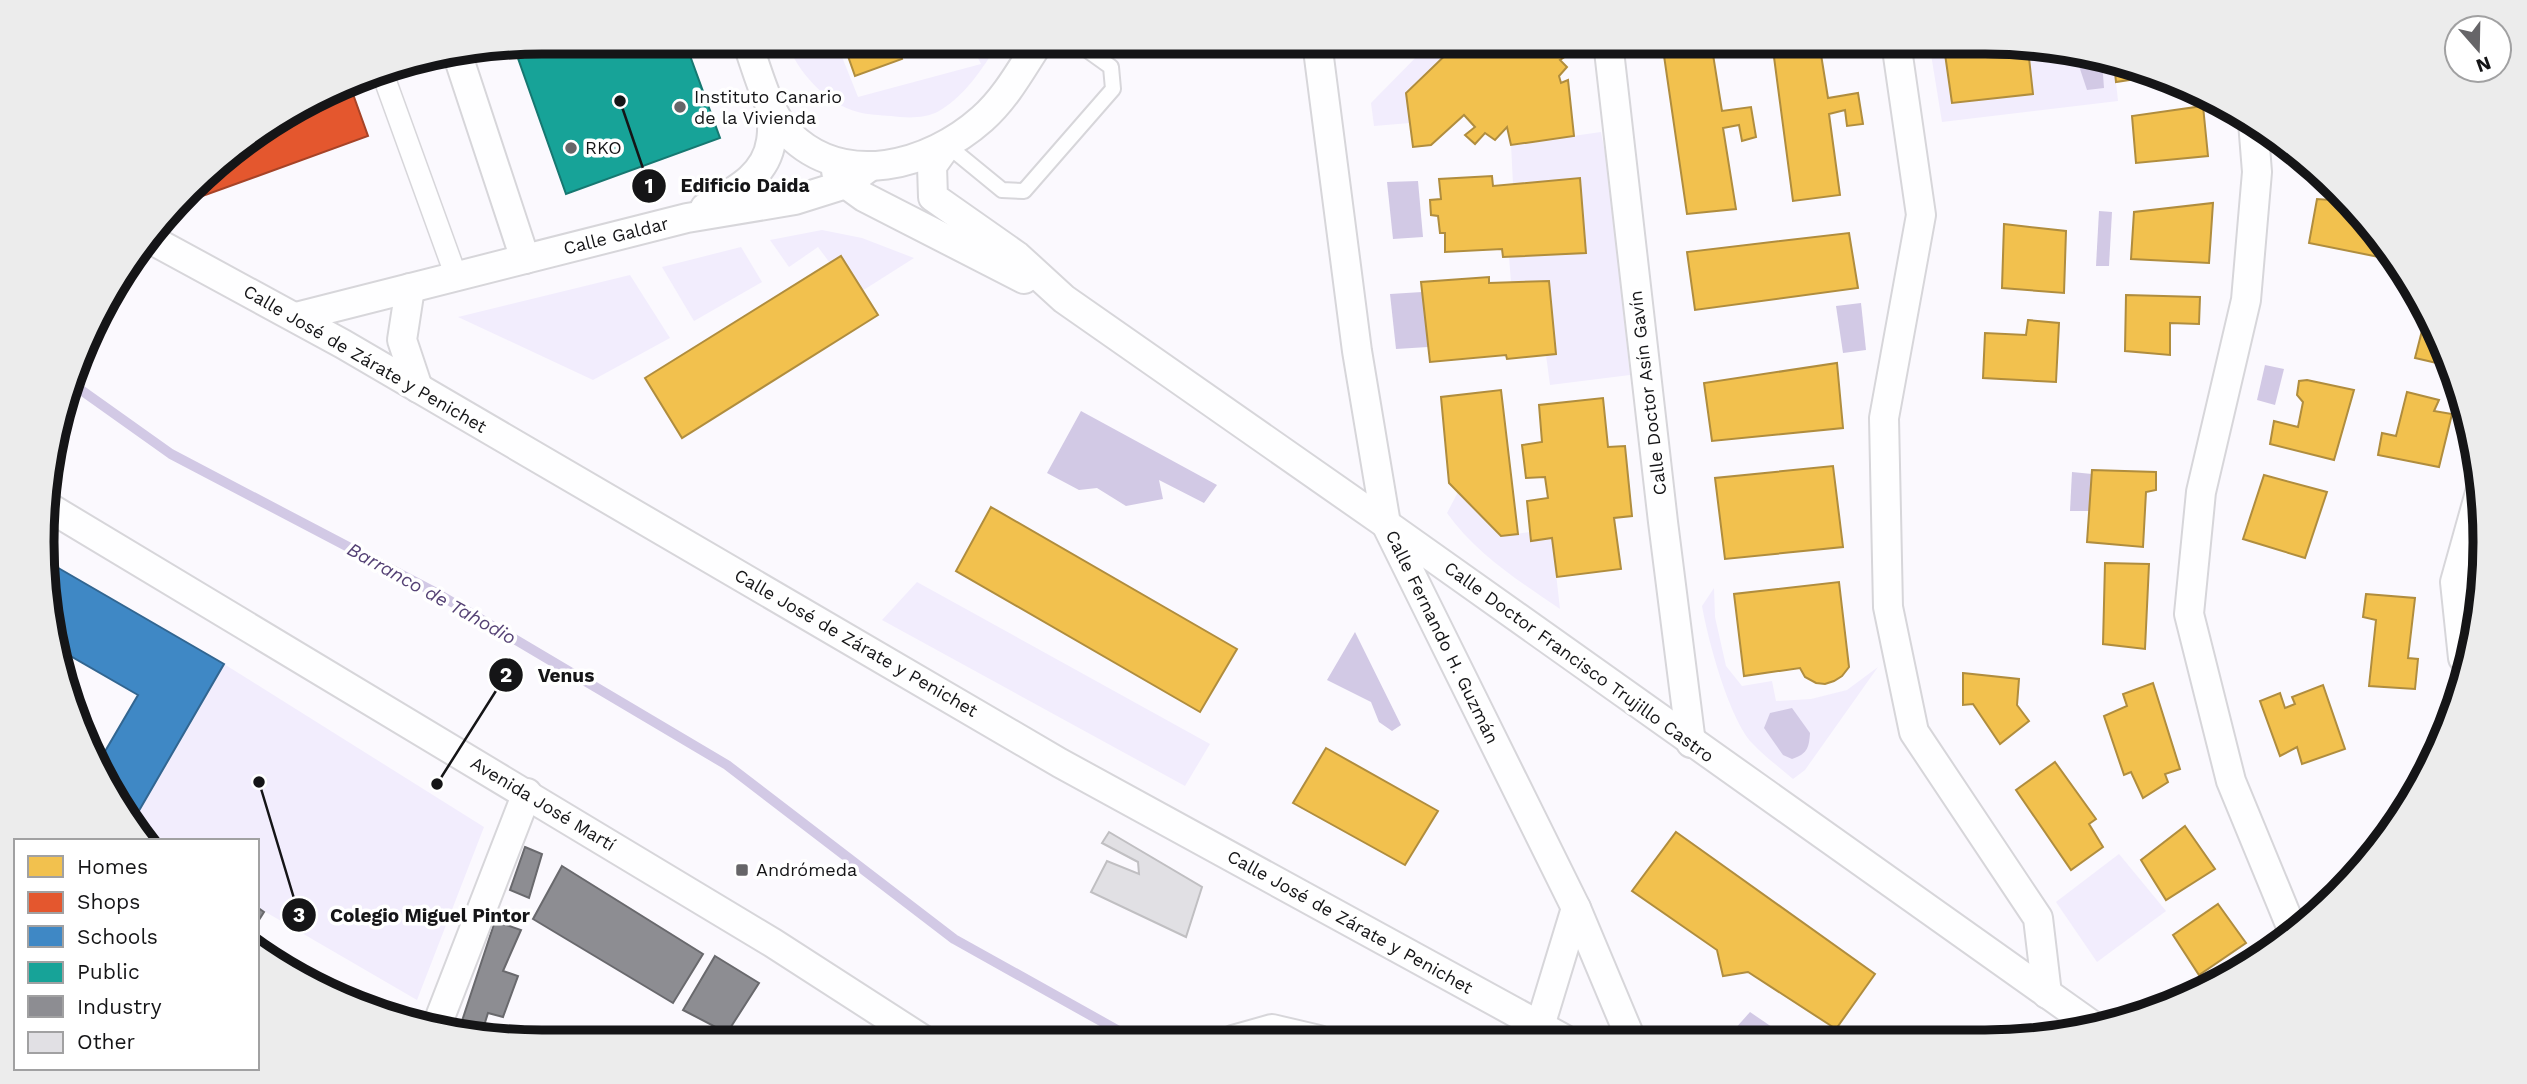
<svg xmlns="http://www.w3.org/2000/svg" width="2527" height="1084" viewBox="0 0 2527 1084" font-family="'Work Sans',sans-serif">
<rect width="100%" height="100%" fill="#fbf9fe"/>
<g fill="#f2edfd">
<path d="M787,42H836L858,97L981,64L970,42H999C983,68 965,96 939,111C925,119 905,118 891,116C880,115 868,115 858,112C827,104 797,72 787,42Z"/>
<path d="M1431,42H1459L1410,123L1374,126L1371,103Z"/>
<path d="M1929,42H1985L2114,63L2118,101L1942,122Z"/>
<path d="M1601,132L1608,168L1630,375L1550,385L1546,355L1556,354L1549,281L1511,282L1509,257L1585,253L1580,179L1513,184L1511,145Z"/>
<path d="M822,230L862,238L914,258L862,291L841,256L830,263L818,247L789,267L770,240Z"/>
<path d="M741,247L762,282L694,321L662,267Z"/>
<path d="M630,275L670,338L593,380L458,317Z"/>
<path d="M1458,492L1501,536L1530,532L1531,540L1552,538L1560,609C1519,581 1476,554 1447,513Z"/>
<path d="M917,582L1210,744L1185,786L882,620Z"/>
<path d="M1714,588L1715,617L1726,666L1742,686L1772,681L1776,701L1811,699L1847,690L1878,667L1805,770L1793,779C1779,767 1764,756 1752,743C1729,718 1708,640 1702,606Z"/>
<path d="M224,664L484,827L417,1000L257,907V841H149L133,821Z"/>
<path d="M2119,854L2166,911L2097,962L2056,902Z"/>
</g>
<g fill="#d2c9e5">
<path d="M2076,57L2102,61L2104,88L2087,90Z"/>
<path d="M1418,181L1423,237L1393,239L1387,182Z"/>
<path d="M2099,211L2112,212L2109,266H2096Z"/>
<path d="M1422,292L1428,347L1396,349L1390,294Z"/>
<path d="M1861,303L1866,350L1843,353L1836,306Z"/>
<path d="M2265,365L2284,369L2275,405L2257,400Z"/>
<path d="M1081,411L1217,485L1204,503L1159,480L1163,499L1126,506L1097,488L1079,490L1047,473Z"/>
<path d="M2072,472L2092,474L2090,511H2070Z"/>
<path d="M1355,632L1401,725L1392,731L1379,722L1371,702L1327,680Z"/>
<path d="M1792,708L1810,733C1809,748 1807,754 1792,759L1783,755L1764,728L1770,713Z"/>
<path d="M1750,1012L1788,1038L1726,1039Z"/>
</g>
<g fill="#f2c14e" stroke="#b08d3e" stroke-width="2">
<path d="M843,42H896L902,59L855,76Z"/>
<path d="M1459,42H1552L1566,56L1560,60L1567,67L1559,76L1561,83L1568,80L1574,136L1511,145L1507,127L1495,140L1485,133L1475,144L1465,135L1475,127L1464,115L1431,145L1413,147L1406,93Z"/>
<path d="M1662,42H1711L1722,111L1751,107L1756,137L1742,141L1739,125L1723,128L1736,209L1687,214Z"/>
<path d="M1772,42H1819L1828,98L1858,93L1863,124L1847,126L1845,110L1829,114L1840,195L1793,201Z"/>
<path d="M2006,45L2028,49L2033,94L1952,103L1945,54Z"/>
<path d="M2114,63L2146,69L2161,75L2116,82Z"/>
<path d="M2171,80L2191,89L2171,91Z"/>
<path d="M2203,106L2208,156L2136,163L2132,116Z"/>
<path d="M1492,176L1493,186L1580,178L1586,253L1503,257L1502,249L1445,252V233H1440L1438,216L1431,215L1430,200L1441,199L1439,179Z"/>
<path d="M2332,192L2341,194L2382,238L2387,246L2384,258L2309,243L2317,199L2331,200Z"/>
<path d="M2213,203L2209,263L2131,259L2134,212Z"/>
<path d="M2004,224L2066,231L2064,293L2002,288Z"/>
<path d="M1849,233L1858,288L1695,310L1687,252Z"/>
<path d="M841,256L878,315L682,438L645,378Z"/>
<path d="M1489,277V283L1549,281L1556,354L1507,359L1506,355L1430,362L1421,282Z"/>
<path d="M2126,295L2200,297L2199,324L2170,323V355L2125,351Z"/>
<path d="M2427,311L2434,321L2450,366L2415,358Z"/>
<path d="M2028,320L2059,323L2056,382L1983,378L1985,333L2026,335Z"/>
<path d="M1837,363L1843,428L1712,441L1704,383Z"/>
<path d="M2307,380L2354,390L2334,460L2270,444L2274,421L2298,427L2303,402L2297,395L2299,381Z"/>
<path d="M1501,390L1518,534L1501,536L1449,483L1441,397Z"/>
<path d="M2407,392L2439,400L2434,411L2452,414L2439,467L2378,455L2382,433L2396,436Z"/>
<path d="M1603,398L1608,447L1625,446L1632,516L1614,518L1621,569L1557,577L1552,538L1531,541L1527,501L1548,498L1545,477L1526,478L1522,445L1542,442L1539,405Z"/>
<path d="M1833,466L1843,547L1725,559L1715,478Z"/>
<path d="M2092,470L2156,472V490L2146,492L2143,547L2087,542Z"/>
<path d="M2264,475L2327,492L2305,558L2243,539Z"/>
<path d="M991,507L1237,649L1200,712L956,571Z"/>
<path d="M2105,563L2149,564L2145,649L2103,644Z"/>
<path d="M1839,582L1849,667L1842,676L1834,681L1825,684L1816,683L1805,677L1800,668L1744,676L1734,594Z"/>
<path d="M2366,594L2415,598L2408,658L2418,659L2415,689L2369,686L2376,620L2363,617Z"/>
<path d="M1963,673L2019,679L2017,705L2029,721L2000,744L1973,704L1963,705Z"/>
<path d="M2153,683L2180,769L2165,774L2168,782L2143,798L2131,772L2124,775L2104,716L2127,706L2123,694Z"/>
<path d="M2323,685L2345,749L2302,764L2297,747L2280,756L2260,701L2280,693L2285,708L2295,704L2292,697Z"/>
<path d="M1326,748L1438,811L1405,865L1293,803Z"/>
<path d="M2055,762L2096,819L2089,824L2103,847L2071,870L2016,790Z"/>
<path d="M2185,826L2215,869L2166,900L2141,860Z"/>
<path d="M1676,832L1875,974L1836,1029L1748,972L1723,976L1717,950L1632,891Z"/>
<path d="M2218,904L2246,943L2199,975L2173,935Z"/>
</g>
<path fill="#e4572e" stroke="#a64327" stroke-width="2" d="M349,83L368,136L197,198L194,189L213,166L292,109Z"/>
<path fill="#3f88c5" stroke="#326691" stroke-width="2" d="M48,562L224,664L133,821L109,792L97,765L138,695L55,647L46,608Z"/>
<path fill="#17a398" stroke="#167871" stroke-width="2" d="M542,42H685L720,138L566,194L514,47Z"/>
<g fill="#8d8d92" stroke="#69696d" stroke-width="2">
<path d="M525,847L542,854L529,898L510,890Z"/>
<path d="M562,866L703,954L673,1003L533,919Z"/>
<path d="M257,907L264,912L257,923Z"/>
<path d="M495,921L521,930L503,971L518,976L503,1017L488,1013L482,1032L461,1024Z"/>
<path d="M715,956L759,983L727,1033L683,1010Z"/>
</g>
<g fill="none" stroke-linecap="round" stroke-linejoin="round">
<path stroke="#d2c9e5" stroke-width="10" d="M74,385L171,454L440,595L727,765L954,939L1135,1040"/>
</g>
<path fill="#e1e0e4" stroke="#c0bfc2" stroke-width="2" d="M1109,832L1202,887L1186,937L1091,892L1107,861L1139,874L1138,862L1102,843Z"/>
<g fill="none" stroke-linecap="round" stroke-linejoin="round">
<defs>
<path id="service" d="M947,145L1002,190L1024,191L1113,89L1111,67L1076,42"/>
<path id="pedestrian" d="M381,69L456,276"/>
<g id="minor">
<path d="M747,42C757,69 768,114 789,134C844,189 929,166 982,119C1006,98 1022,68 1039,42"/>
<path d="M1317,42L1357,351L1386,524L1576,908L1631,1039"/>
<path d="M1608,42L1663,522L1691,743"/>
<path d="M1896,42L1921,215L1884,418L1888,607L1914,732L2038,918L2047,994"/>
<path d="M458,56L525,259"/>
<path d="M2253,122L2257,172L2246,300L2201,492L2189,614L2231,781L2294,934"/>
<path d="M947,145L932,166L933,197L1017,256L1064,299L1386,524L2093,1026"/>
<path d="M836,171L846,184L864,197L1024,279"/>
<path d="M705,208C733,192 766,177 771,141C773,130 772,118 772,108"/>
<path d="M152,240L343,344L1060,763L1564,1039"/>
<path d="M410,288L402,340L418,388"/>
<path d="M296,317L687,218L795,200L846,184L868,168"/>
<path d="M50,508L773,943L925,1041"/>
<path d="M2468,663L2463,658L2455,582L2481,489"/>
<path d="M437,1025L527,793"/>
<path d="M1518,1039L1540,1026L1576,908"/>
<path d="M1233,1040L1272,1029L1319,1040"/>
</g>
</defs>
<use href="#service" stroke="#d7d6da" stroke-width="18"/>
<use href="#pedestrian" stroke="#d7d6da" stroke-width="24"/>
<use href="#minor" stroke="#d7d6da" stroke-width="32"/>
<use href="#service" stroke="#fefeff" stroke-width="14"/>
<use href="#pedestrian" stroke="#fefeff" stroke-width="21"/>
<use href="#minor" stroke="#fefeff" stroke-width="28"/>
</g>
<g fill="#666568" stroke="#fff" stroke-width="2.5">
<circle cx="680" cy="107" r="7"/>
<circle cx="571" cy="148" r="7"/>
<rect x="735" y="863" width="14" height="14" rx="3.5"/>
</g>
<g text-anchor="middle" stroke-width="7" stroke-linejoin="round" paint-order="stroke">
<g font-size="18" fill="#151517" stroke="#fff" text-anchor="start">
<text x="694" y="103">Instituto Canario<tspan x="694" dy="21">de la Vivienda</tspan></text>
<text x="585" y="154">RKO</text>
<text x="756" y="876">Andrómeda</text>
</g>
<g font-size="18" fill="#151517" stroke="#fff">
<text transform="translate(616 236) rotate(-14)" y="6">Calle Galdar</text>
<text transform="translate(365 359) rotate(30)" y="6">Calle José de Zárate y Penichet</text>
<text transform="translate(1648 393) rotate(-97)" y="6">Calle Doctor Asín Gavín</text>
<text transform="translate(1442 637) rotate(64)" y="6">Calle Fernando H. Guzmán</text>
<text transform="translate(856 643) rotate(30)" y="6">Calle José de Zárate y Penichet</text>
<text transform="translate(1579 662) rotate(36)" y="6">Calle Doctor Francisco Trujillo Castro</text>
<text transform="translate(543 804) rotate(31)" y="6">Avenida José Martí</text>
<text transform="translate(1350 922) rotate(29)" y="6">Calle José de Zárate y Penichet</text>
</g>
<g font-size="19" font-style="italic" fill="#554275" stroke="#fff">
<text transform="translate(432 593) rotate(29)" y="7">Barranco de Tahodio</text>
</g>
</g>
<path d="M0 0H2527V1084H0ZM542 54H1985A488 488 0 0 1 2473 542V542A488 488 0 0 1 1985 1030H542A488 488 0 0 1 54 542V542A488 488 0 0 1 542 54Z" fill="#ececec" fill-rule="evenodd"/>
<path fill="none" stroke="#151517" stroke-width="9" d="M542 54H1985A488 488 0 0 1 2473 542V542A488 488 0 0 1 1985 1030H542A488 488 0 0 1 54 542V542A488 488 0 0 1 542 54Z"/>
<path fill="none" stroke="#151517" stroke-width="2.5" d="M620 101L649 186M437 784L506 675M259 782L299 915"/>
<g fill="#151517" stroke="#fff" stroke-width="2.5">
<circle cx="620" cy="101" r="7"/>
<circle cx="437" cy="784" r="7"/>
<circle cx="259" cy="782" r="7"/>
<circle cx="649" cy="186" r="18"/>
<circle cx="506" cy="675" r="18"/>
<circle cx="299" cy="915" r="18"/>
</g>
<g font-size="21" text-anchor="middle" font-weight="bold" fill="#fff">
<text x="649" y="193">1</text>
<text x="506" y="682">2</text>
<text x="299" y="922">3</text>
</g>
<g font-size="19" text-anchor="middle" font-weight="bold" fill="#151517" stroke="#fff" stroke-width="7" stroke-linejoin="round" paint-order="stroke">
<text x="745" y="192">Edificio Daida</text>
<text x="566" y="682">Venus</text>
<text x="430" y="922">Colegio Miguel Pintor</text>
</g>
<rect x="14" y="839" width="245" height="231" fill="#ffffff" stroke="#a1a1a2" stroke-width="2"/>
<rect x="28" y="856" width="35" height="21" fill="#f2c14e" stroke="#a1a1a2" stroke-width="2"/>
<text x="77" y="874" font-size="21" fill="#151517">Homes</text>
<rect x="28" y="892" width="35" height="21" fill="#e4572e" stroke="#a1a1a2" stroke-width="2"/>
<text x="77" y="909" font-size="21" fill="#151517">Shops</text>
<rect x="28" y="926" width="35" height="21" fill="#3f88c5" stroke="#a1a1a2" stroke-width="2"/>
<text x="77" y="944" font-size="21" fill="#151517">Schools</text>
<rect x="28" y="962" width="35" height="21" fill="#17a398" stroke="#a1a1a2" stroke-width="2"/>
<text x="77" y="979" font-size="21" fill="#151517">Public</text>
<rect x="28" y="996" width="35" height="21" fill="#8d8d92" stroke="#a1a1a2" stroke-width="2"/>
<text x="77" y="1014" font-size="21" fill="#151517">Industry</text>
<rect x="28" y="1032" width="35" height="21" fill="#e1e0e4" stroke="#a1a1a2" stroke-width="2"/>
<text x="77" y="1049" font-size="21" fill="#151517">Other</text>
<g transform="translate(2478 49) rotate(160)"><circle r="33" fill="#ffffff" stroke="#a1a1a2" stroke-width="2"/>
<path d="M0-5L12 26L0 18L-12 26Z" fill="#666568"/>
<text y="-10" font-size="19" font-weight="bold" text-anchor="middle" fill="#151517">N</text>
</g>
</svg>
